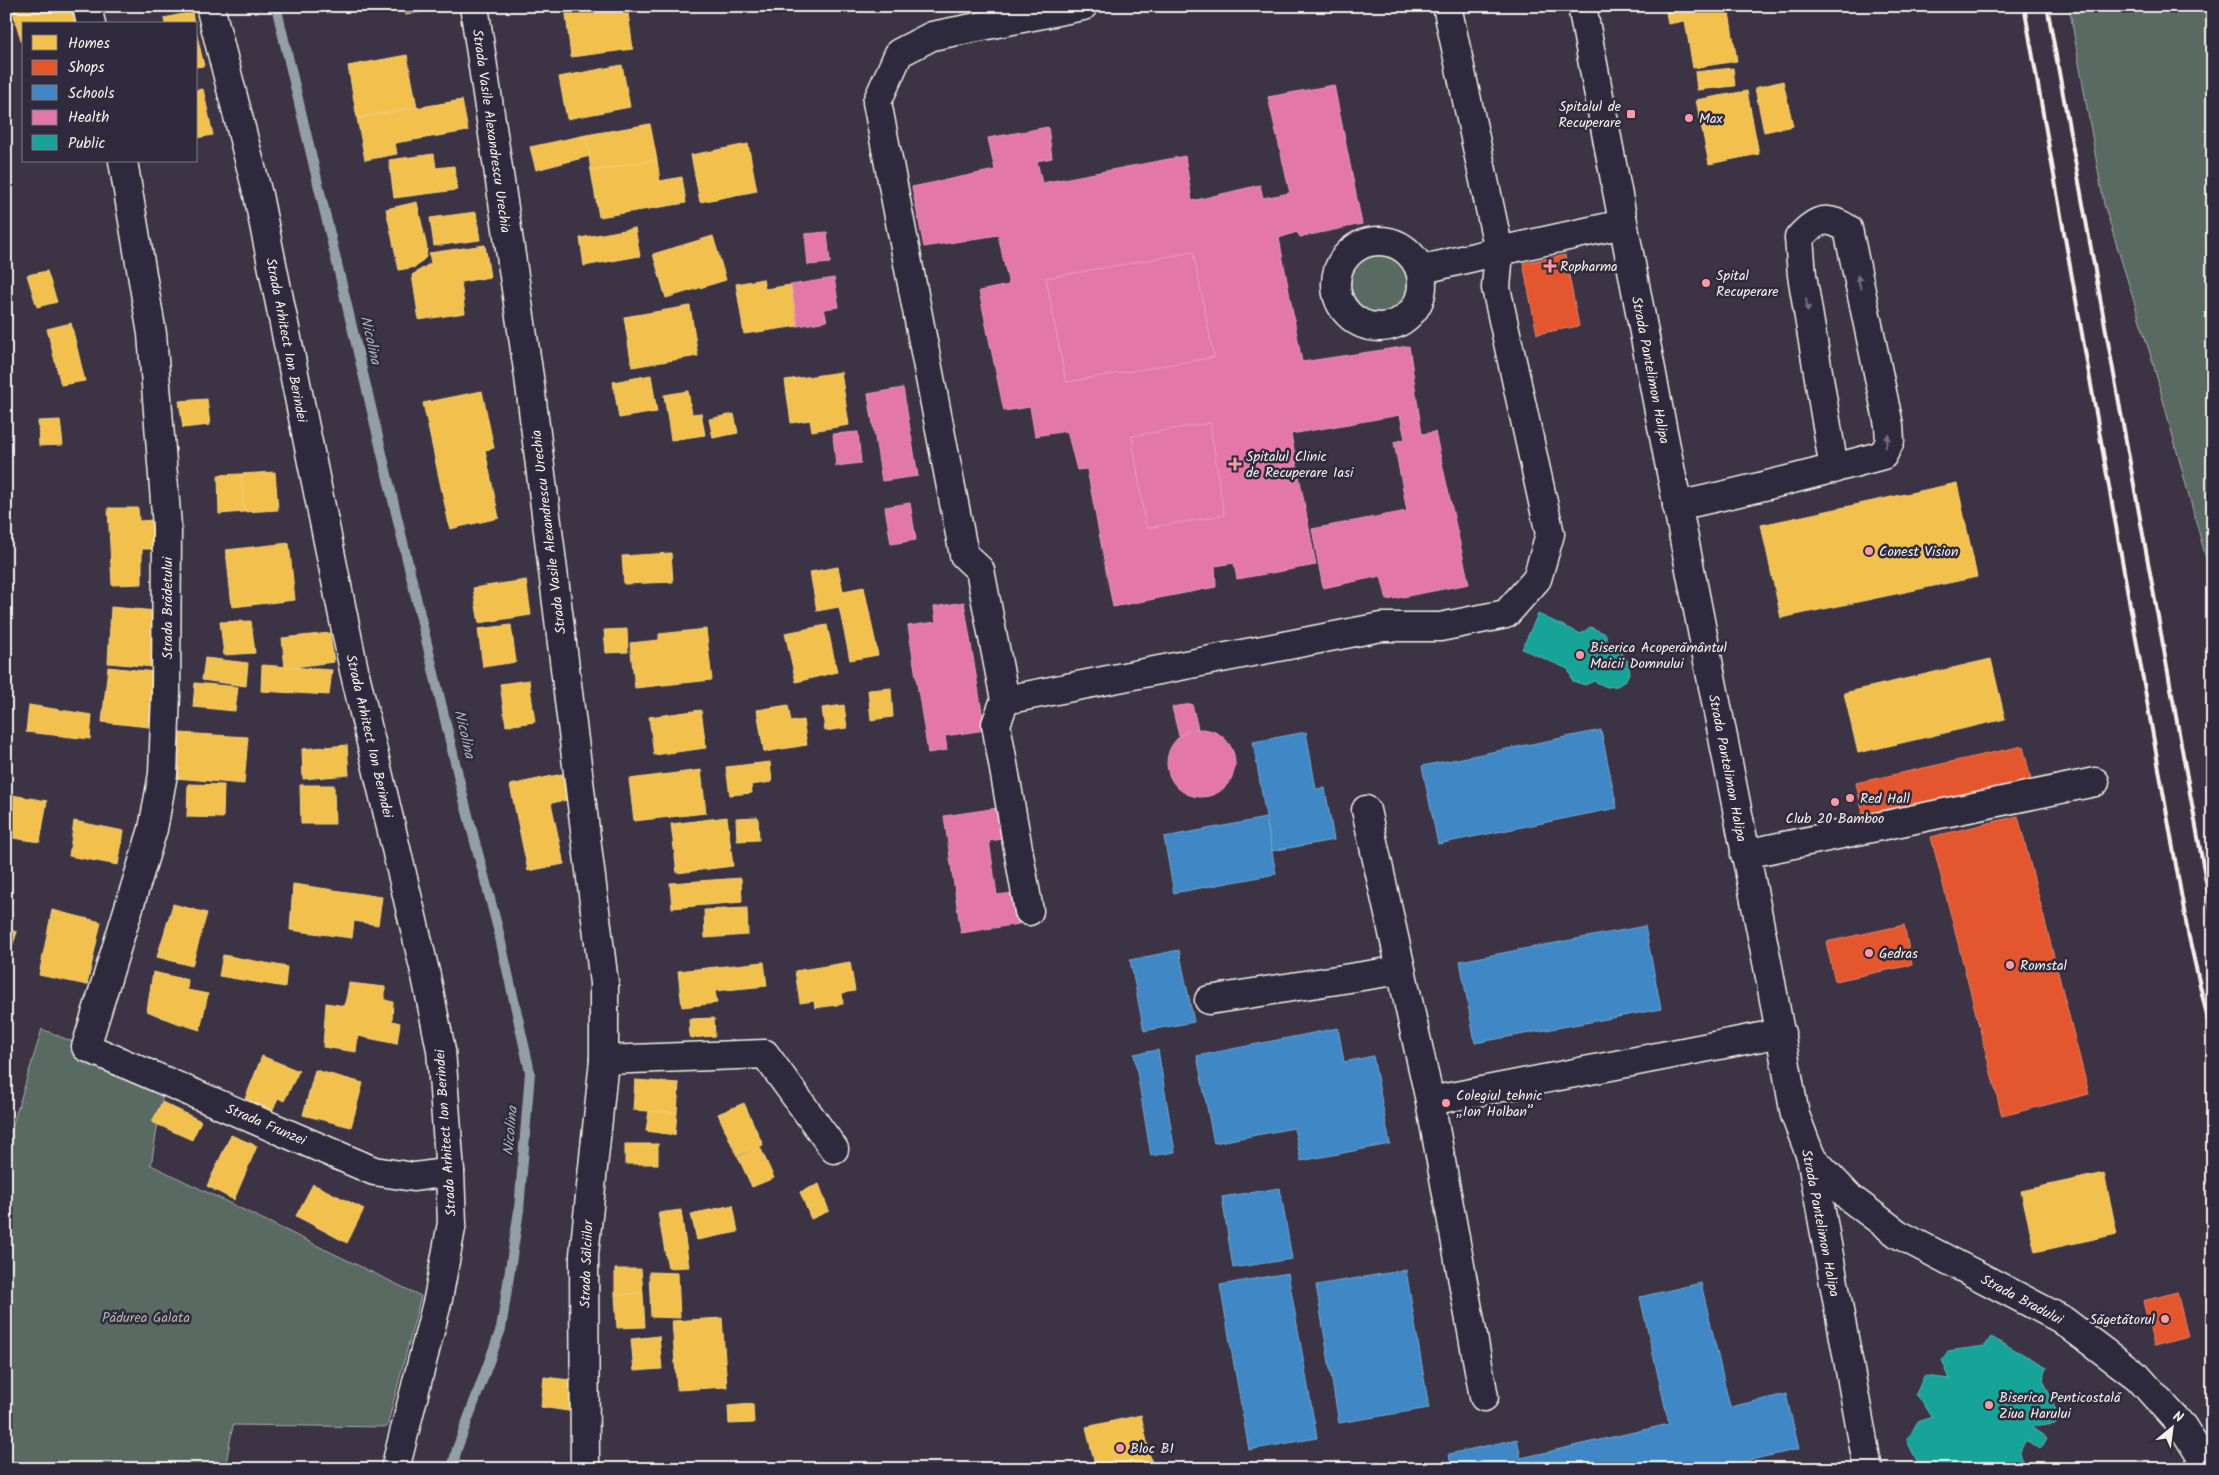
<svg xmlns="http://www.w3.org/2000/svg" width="2219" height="1475" viewBox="0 0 2219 1475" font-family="Kalam,sans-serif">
<rect width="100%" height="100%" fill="#3c3445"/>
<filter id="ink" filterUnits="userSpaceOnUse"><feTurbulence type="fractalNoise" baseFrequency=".02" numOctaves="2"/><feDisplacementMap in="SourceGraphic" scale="10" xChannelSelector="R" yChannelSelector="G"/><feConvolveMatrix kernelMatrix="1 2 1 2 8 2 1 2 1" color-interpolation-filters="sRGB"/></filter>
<g filter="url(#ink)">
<g fill="#596a62" stroke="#a6aea5">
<path d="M2069,6H2213V584L2153,363L2104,204Z"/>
<circle cx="1381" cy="283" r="30"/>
<path d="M42,1029L165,1081L151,1165L421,1296L387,1427L233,1425L225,1469H6V1147Z"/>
</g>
<g fill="#f2c14e" stroke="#f3cf7c">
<path d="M25,6H76L81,24H24V50L12,10Z"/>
<path d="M121,6H141L122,11Z"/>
<path d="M404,6H445V7L406,15Z"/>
<path d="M565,6H627L633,49L571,57Z"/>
<path d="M1665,6H1728L1737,61L1693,68L1685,21L1668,24Z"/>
<path d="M192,12L194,24H165L164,18Z"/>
<path d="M196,31L204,66L196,67Z"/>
<path d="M407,55L417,107L357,118L348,66Z"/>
<path d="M622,65L630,107L567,119L559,77Z"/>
<path d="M1733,68L1735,86L1697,90L1695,72Z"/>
<path d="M1783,81L1793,126L1764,132L1755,88Z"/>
<path d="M203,89L213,135L196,138V90Z"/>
<path d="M1747,91L1759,154L1709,164L1696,100Z"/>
<path d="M462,100L468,131L395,143L397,154L365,160L357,118Z"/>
<path d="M650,124L657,160L591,171L586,135Z"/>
<path d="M586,135L590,156L536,170L530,147Z"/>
<path d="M748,144L757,191L700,202L691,155Z"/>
<path d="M434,154L436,168L454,166L457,190L394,198L389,160Z"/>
<path d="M657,160L660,181L682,177L686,203L599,217L591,171Z"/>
<path d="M417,202L427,248L426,257L416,267L399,270L386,209Z"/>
<path d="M476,212L480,240L434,246L430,218Z"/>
<path d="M635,228L640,256L584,266L580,238Z"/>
<path d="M713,236L726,280L666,298L653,254Z"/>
<path d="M485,245L490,277L461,282L465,313L419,320L412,275L431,263L429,253Z"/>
<path d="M47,271L57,302L37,307L27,275Z"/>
<path d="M763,279L765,289L791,285L798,326L744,334L736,284Z"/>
<path d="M690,306L698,356L632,367L624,317Z"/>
<path d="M71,323L85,381L61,385L47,329Z"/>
<path d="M841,372L849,425L812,431L810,420L791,423L785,380Z"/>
<path d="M651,375L657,412L619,418L613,382Z"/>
<path d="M482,391L494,448L485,450L499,518L450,529L423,403Z"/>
<path d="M688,391L692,414L701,413L705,435L671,440L664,395Z"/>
<path d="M207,399L210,425L183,428L179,401Z"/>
<path d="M734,414L738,433L713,438L709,419Z"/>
<path d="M60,420L63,445L39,446L38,421Z"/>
<path d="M275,472L278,510L244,512L241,474Z"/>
<path d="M241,474L244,512L219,514L218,475Z"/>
<path d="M1957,483L1977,577L1781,618L1761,525Z"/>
<path d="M108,508H138L139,521L154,520L156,549H142V584L112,585Z"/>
<path d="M289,543L295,600L232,607L226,550Z"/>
<path d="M671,553L673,582L624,584L622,556Z"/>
<path d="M838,567L843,591L864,587L878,655L850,660L839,607L817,611L810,572Z"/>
<path d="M526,580L531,615L479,623L473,588Z"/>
<path d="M111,607L157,611L154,667L108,663Z"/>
<path d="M251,621L255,653L224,655L220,622Z"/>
<path d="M511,625L516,662L483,667L478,629Z"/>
<path d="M827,625L837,672L796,682L785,633Z"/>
<path d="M627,629L628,652L606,653L604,630Z"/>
<path d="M706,629L712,680L635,688L630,643L659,640V634Z"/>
<path d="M330,633L334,662L285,668L282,638Z"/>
<path d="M205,658L248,663L246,686L202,680Z"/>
<path d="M1991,659L2005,719L1858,753L1844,693Z"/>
<path d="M262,665L332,670L329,695L261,691Z"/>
<path d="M108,667L155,672L149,727L102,722Z"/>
<path d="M529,680L535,722L506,726L500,684Z"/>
<path d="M195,683L238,687L235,711L193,707Z"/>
<path d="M891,688L893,717L871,720L868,690Z"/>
<path d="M29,705L92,715L90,739L26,732Z"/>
<path d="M788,705L791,722L803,720L807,745L764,752L757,710Z"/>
<path d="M844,705L847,728L825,731L822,708Z"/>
<path d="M701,710L706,748L654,755L649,717Z"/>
<path d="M180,733L248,737L244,784L176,778Z"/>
<path d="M347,745L349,775L303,779L302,749Z"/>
<path d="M770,762L772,782L751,785L752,793L730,795L726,767Z"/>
<path d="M701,770L706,813L634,821L629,779Z"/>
<path d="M562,774L567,800L551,803L564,864L528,871L510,785Z"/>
<path d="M188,784L224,785L223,818L187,817Z"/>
<path d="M300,785H334L335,824H301Z"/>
<path d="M6,794L47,801L40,842L6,837Z"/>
<path d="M727,817L733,866L677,873L671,824Z"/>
<path d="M758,817L759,840L737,841L736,818Z"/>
<path d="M74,821L124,831L118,865L69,856Z"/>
<path d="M741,878L742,902L672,908L670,883Z"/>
<path d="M293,884L382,897L378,925L354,921L352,938L290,930Z"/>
<path d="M173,904L207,913L192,966L157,957Z"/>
<path d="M747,908L748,935L705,938L704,910Z"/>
<path d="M52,910L101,922L87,985L39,975Z"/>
<path d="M6,929L17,932L8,959H6Z"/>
<path d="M223,955L287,967L285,987L219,976Z"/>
<path d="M764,962L767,986L715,991L717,1003L682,1007L678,971Z"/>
<path d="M850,962L855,991L842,993L843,1004L815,1008L814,1001L800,1003L795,971Z"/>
<path d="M153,972L188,980L187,990L208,994L200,1030L171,1021L147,1011Z"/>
<path d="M349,983L385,987V1000L393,1002L392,1021L400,1023L397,1044L358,1036L356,1052L323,1047L326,1003L345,1006Z"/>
<path d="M714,1018L715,1036L690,1038L689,1019Z"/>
<path d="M262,1056L299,1071L284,1101L278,1098L270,1116L243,1104Z"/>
<path d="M315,1070L363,1083L351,1127L303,1115Z"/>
<path d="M635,1080L679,1083L677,1113L633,1110Z"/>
<path d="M162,1102L201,1121L192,1140L152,1122Z"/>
<path d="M744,1103L763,1145L737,1156L718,1114Z"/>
<path d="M649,1111L677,1113L675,1135L646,1131Z"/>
<path d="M231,1135L257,1146L234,1200L207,1186Z"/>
<rect x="625" y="1144" width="33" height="20"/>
<path d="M760,1147L774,1178L752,1187L738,1157Z"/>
<path d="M2104,1173L2117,1234L2035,1252L2021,1191Z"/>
<path d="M313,1184L364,1209L347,1243L296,1216Z"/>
<path d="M819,1184L829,1211L811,1219L800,1192Z"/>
<path d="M733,1205L738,1232L697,1240L691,1214Z"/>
<path d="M681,1210L689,1267L668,1268L658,1213Z"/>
<path d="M615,1269H641L643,1293L615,1295Z"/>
<path d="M649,1272L678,1273L680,1318L651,1317Z"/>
<path d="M643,1293L645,1327L617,1328L615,1295Z"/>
<path d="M722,1318L727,1387L677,1390L672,1321Z"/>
<path d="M659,1336L662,1369L634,1371L631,1339Z"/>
<path d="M544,1377L579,1381L575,1412L541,1407Z"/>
<path d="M753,1404L754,1423L729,1424L728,1406Z"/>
<path d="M1141,1415L1153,1469H1096L1086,1427Z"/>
</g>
<g fill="#e4572e" stroke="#e98566">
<path d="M1565,255L1579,326L1537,334L1523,263Z"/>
<path d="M2023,746L2031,780L1864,818L1856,783Z"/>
<path d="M2018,816L2089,1094L2002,1116L1931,837Z"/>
<path d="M1904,925L1912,965L1835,981L1826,942Z"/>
<path d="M2177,1292L2188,1337L2154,1346L2143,1301Z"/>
</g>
<g fill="#3f88c5" stroke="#75a8d0">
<path d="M1601,730L1617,808L1438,844L1422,766Z"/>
<path d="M1306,732L1316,789L1325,788L1334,840L1272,851L1253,742Z"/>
<path d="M1266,818L1276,874L1174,893L1164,837Z"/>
<path d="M1645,926L1661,1009L1475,1043L1460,961Z"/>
<path d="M1179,950L1194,1022L1144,1031L1130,960Z"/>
<path d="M1338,1028L1344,1062L1373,1056L1390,1144L1301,1161L1294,1128L1214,1143L1197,1056Z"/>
<path d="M1158,1050L1175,1152L1151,1156L1134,1054Z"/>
<path d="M1280,1188L1292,1259L1233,1268L1222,1197Z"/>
<path d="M1406,1270L1429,1408L1339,1423L1316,1285Z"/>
<path d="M1288,1273L1317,1438L1249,1450L1220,1285Z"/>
<path d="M1701,1283L1730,1407L1786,1394L1799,1449L1711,1469H1452L1449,1454L1517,1439L1521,1458L1669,1424L1640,1297Z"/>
<path d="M1379,1461L1381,1469H1342Z"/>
</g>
<g fill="#e377a8" stroke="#e89cbb" fill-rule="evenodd">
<path d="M1334,85L1362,224L1300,237L1297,232L1279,238L1302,362L1409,346L1422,434L1435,432L1469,584L1387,600L1381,576L1323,588L1312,529L1407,511L1394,442L1405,439L1400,415L1291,434L1316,565L1237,579L1234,563L1215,566L1216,587L1113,607L1087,469L1077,470L1067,431L1035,436L1030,407L1004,411L979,291L1009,285L998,235L924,247L912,187L995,170L988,138L1048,127L1052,158L1037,161L1042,183L1185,156L1192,201L1260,185L1263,198L1290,193L1268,97ZM1193,252L1214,357L1066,382L1046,278ZM1210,423L1224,515L1146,528L1132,436Z"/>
<path d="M827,232L830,263L808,265L805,234Z"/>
<path d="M1193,252L1214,357L1066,382L1046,278Z"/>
<path d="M834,278L839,307L824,309L827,321L798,326L791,285Z"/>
<path d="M903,388L918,476L882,481L868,394Z"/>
<path d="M1210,423L1224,515L1146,528L1132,436Z"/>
<path d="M858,432L861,463L836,466L833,434Z"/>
<path d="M910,503L916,540L891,544L885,507Z"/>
<path d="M964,602L985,730L945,736L947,750L928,753L908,626L936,622L934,607Z"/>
<path d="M1192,704L1198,729H1191L1179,736L1172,707Z"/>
<circle cx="1201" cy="763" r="34"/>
<path d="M998,808L1003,839L989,841L997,895L1014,893L1019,924L961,933L944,816Z"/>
</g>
<g fill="#17a398" stroke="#59bab0">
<path d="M1538,614L1581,634L1590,627L1606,634V644L1620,650L1627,660L1630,672L1625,681L1617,686L1607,687L1594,681L1585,685L1573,681L1568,669L1522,649Z"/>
<path d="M1991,1337L2047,1367L2043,1379L2058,1415L2055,1424L2031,1427L2047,1438L2041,1449L2025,1441L2019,1454L2026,1469H1921L1907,1441L1918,1421L1932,1416L1916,1394L1924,1376L1950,1379L1942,1360L1948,1351L1985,1346Z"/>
</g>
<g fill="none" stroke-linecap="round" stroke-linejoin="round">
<path stroke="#929fa5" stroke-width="10" d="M276,6L464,800L498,929L530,1072L519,1210L501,1329L457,1449L452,1469"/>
<defs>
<g id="minor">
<path d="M87,6L91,24"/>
<path d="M210,6L258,195L354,670L426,976L441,1050L450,1172L452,1223L438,1299L395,1469"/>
<path d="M474,6L529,377L604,983V1060L584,1255L585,1469"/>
<path d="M1582,6L1657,401L1769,972L1795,1115L1811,1157L1868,1469"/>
<path d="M123,161L152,334L167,527L166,693L163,774L153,829L86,1047L374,1171L414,1177L450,1172"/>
<circle cx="1379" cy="284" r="43"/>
<path d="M1420,270L1499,251L1447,6"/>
<path d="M1677,506C1747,491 1814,474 1883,455L1890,441L1889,425L1848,229C1827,215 1816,219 1799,238L1802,275L1834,469"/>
<path d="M1005,700L1381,627H1440L1506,614L1537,579L1550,534L1496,288L1499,251L1623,224"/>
<path d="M1366,810L1430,1101L1781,1033"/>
<path d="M1745,854L2095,782"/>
<path d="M1029,911L996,724L1005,700L980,570L964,555L877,102L899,53L932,36L1083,6"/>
<path d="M1209,1000L1401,970"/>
<path d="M604,1060L765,1054L834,1149"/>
<path d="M1430,1101L1484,1397"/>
<path d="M1811,1157L1850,1198L1898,1234L2061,1319L2138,1377L2182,1426L2209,1469"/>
</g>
</defs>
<use href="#minor" stroke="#f4f1e8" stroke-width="31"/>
<use href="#minor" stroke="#2f2a3d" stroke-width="28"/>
<g stroke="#f4f1e8" stroke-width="4">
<path d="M2024,6L2188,933L2213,1042"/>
<path d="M2047,6L2213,920"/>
</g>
</g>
<defs><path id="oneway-solid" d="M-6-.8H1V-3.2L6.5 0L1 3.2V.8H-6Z" transform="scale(1.25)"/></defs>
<g fill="#747079">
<use href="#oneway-solid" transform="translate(1859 282) rotate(-102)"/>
<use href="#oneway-solid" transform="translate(1807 305) rotate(81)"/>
<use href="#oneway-solid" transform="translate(1887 441) rotate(-78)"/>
</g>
</g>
<g fill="#ff9aa2" stroke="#2f2a3d" stroke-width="2">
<rect x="1626" y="109" width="10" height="10" rx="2.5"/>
<circle cx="1689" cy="118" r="5"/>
<path d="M1547.5 258.5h5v5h5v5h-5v5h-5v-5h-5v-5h5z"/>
<circle cx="1706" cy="283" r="5"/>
<path d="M1232.5 456.5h5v5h5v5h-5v5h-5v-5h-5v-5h5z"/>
<circle cx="1869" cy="551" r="5"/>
<circle cx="1580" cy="655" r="5"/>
<circle cx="1850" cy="798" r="5"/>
<circle cx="1835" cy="802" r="5"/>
<circle cx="1869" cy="953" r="5"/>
<circle cx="2010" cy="965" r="5"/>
<circle cx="1446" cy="1103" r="5"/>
<circle cx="2165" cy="1319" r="5"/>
<circle cx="1989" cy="1405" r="5"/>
<circle cx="1120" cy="1448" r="5"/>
</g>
<g text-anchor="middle" stroke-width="5" stroke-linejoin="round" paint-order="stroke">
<g font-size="14" fill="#f4f1e8" stroke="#2f2a3d" text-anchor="start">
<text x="1621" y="111" text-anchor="end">Spitalul de<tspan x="1621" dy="16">Recuperare</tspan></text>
<text x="1699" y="123">Max</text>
<text x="1560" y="271">Ropharma</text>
<text x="1716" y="280">Spital<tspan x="1716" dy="16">Recuperare</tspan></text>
<text x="1246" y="461">Spitalul Clinic<tspan x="1246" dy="16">de Recuperare Iasi</tspan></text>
<text x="1879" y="556">Conest Vision</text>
<text x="1590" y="652">Biserica Acoperământul<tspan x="1590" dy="16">Maicii Domnului</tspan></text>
<text x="1860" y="803">Red Hall</text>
<text x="1835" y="823" text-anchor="middle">Club 20 Bamboo</text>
<text x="1879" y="958">Gedras</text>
<text x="2020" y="970">Romstal</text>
<text x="1456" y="1100">Colegiul tehnic<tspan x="1456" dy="16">„Ion Holban”</tspan></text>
<text x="2155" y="1324" text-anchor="end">Săgetătorul</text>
<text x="1999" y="1402">Biserica Penticostală<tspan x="1999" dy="16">Ziua Harului</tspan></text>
<text x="1130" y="1453">Bloc B1</text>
</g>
<g font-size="14" fill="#f4f1e8" stroke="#2f2a3d">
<text transform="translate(492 131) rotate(82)" y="5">Strada Vasile Alexandrescu Urechia</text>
<text transform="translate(287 340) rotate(79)" y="5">Strada Arhitect Ion Berindei</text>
<text transform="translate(1651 370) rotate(79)" y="5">Strada Pantelimon Halipa</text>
<text transform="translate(548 532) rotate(-97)" y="5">Strada Vasile Alexandrescu Urechia</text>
<text transform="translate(167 608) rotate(-90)" y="5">Strada Brădetului</text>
<text transform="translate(370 736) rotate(77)" y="5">Strada Arhitect Ion Berindei</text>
<text transform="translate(1728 768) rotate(79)" y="5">Strada Pantelimon Halipa</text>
<text transform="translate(266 1124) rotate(23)" y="5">Strada Frunzei</text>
<text transform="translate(445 1133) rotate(-94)" y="5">Strada Arhitect Ion Berindei</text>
<text transform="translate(1821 1223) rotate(79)" y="5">Strada Pantelimon Halipa</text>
<text transform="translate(586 1264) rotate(-88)" y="5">Strada Sălciilor</text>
<text transform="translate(2022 1299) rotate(28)" y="5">Strada Bradului</text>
</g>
<g font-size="14" fill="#aeb4ac" stroke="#2f2a3d">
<text x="146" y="1322">Pădurea Galata</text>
</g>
<g font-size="15" font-style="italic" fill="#aab4b6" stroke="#2f2a3d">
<text transform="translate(371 340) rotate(77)" y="5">Nicolina</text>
<text transform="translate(465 734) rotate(77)" y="5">Nicolina</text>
<text transform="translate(510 1131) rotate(-85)" y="5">Nicolina</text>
</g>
</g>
<rect width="2219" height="1475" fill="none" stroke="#2f2a3d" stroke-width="25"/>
<rect x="12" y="12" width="2194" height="1450" fill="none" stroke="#f4f1e8" stroke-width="2" filter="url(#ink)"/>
<rect x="22" y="22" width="175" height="140" fill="#2f2a3d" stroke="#7e7a81"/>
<rect x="32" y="35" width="25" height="15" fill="#f2c14e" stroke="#7e7a81"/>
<text x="68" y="48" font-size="15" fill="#f4f1e8">Homes</text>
<rect x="32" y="60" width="25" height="15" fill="#e4572e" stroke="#7e7a81"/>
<text x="68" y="72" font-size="15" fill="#f4f1e8">Shops</text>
<rect x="32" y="85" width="25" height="15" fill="#3f88c5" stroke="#7e7a81"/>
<text x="68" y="98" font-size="15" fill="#f4f1e8">Schools</text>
<rect x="32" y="110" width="25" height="15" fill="#e377a8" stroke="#7e7a81"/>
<text x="68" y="122" font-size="15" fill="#f4f1e8">Health</text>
<rect x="32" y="135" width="25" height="15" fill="#17a398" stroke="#7e7a81"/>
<text x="68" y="148" font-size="15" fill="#f4f1e8">Public</text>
<g transform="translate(2172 1428) rotate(29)" stroke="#2f2a3d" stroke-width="4" paint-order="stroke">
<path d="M0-4L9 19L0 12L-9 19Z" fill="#f4f1e8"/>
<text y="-8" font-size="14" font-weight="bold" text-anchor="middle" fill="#f4f1e8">N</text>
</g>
</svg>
